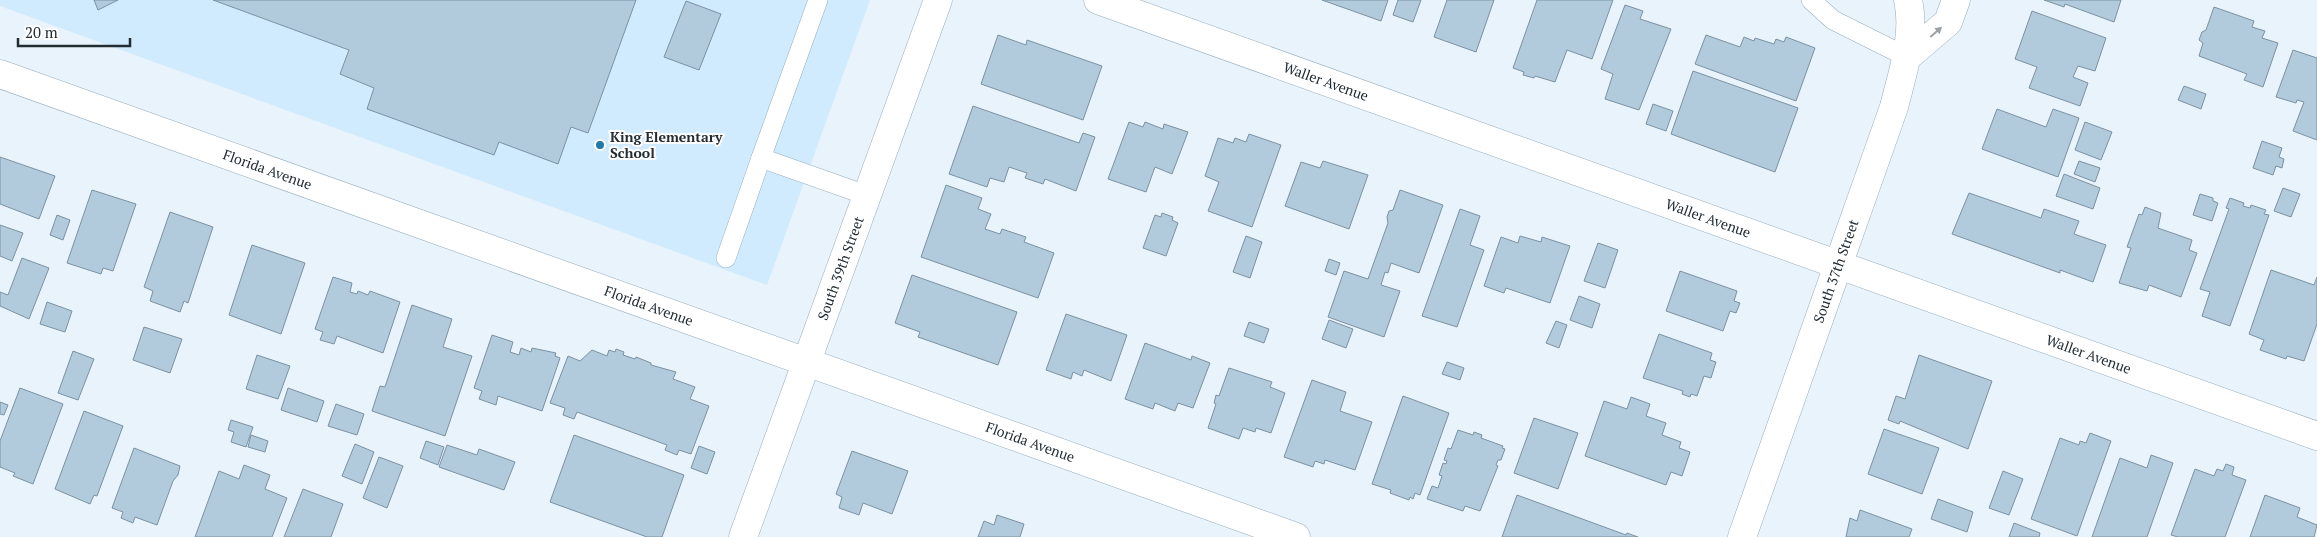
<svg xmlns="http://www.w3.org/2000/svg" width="2317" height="537" viewBox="0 0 2317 537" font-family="'PT Serif',serif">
<rect width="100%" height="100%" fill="#e9f3fb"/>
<path fill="#d0ebfd" d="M0,0H870L767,285L0,6Z"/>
<g fill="#b1cbdd" stroke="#7a92a3">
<path d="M94,0H118L98,10Z"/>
<path d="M213,0H636L588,133L571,127L558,164L499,142L494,155L367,109L374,88L340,74L349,50Z"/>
<path d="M1322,0H1388L1381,21Z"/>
<path d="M1398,0H1421L1413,22L1393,15Z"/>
<path d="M1447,0H1494L1476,52L1434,37Z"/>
<path d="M1537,0H1613L1592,59L1567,50L1555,82L1535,76L1534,78L1523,75L1524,72L1513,68Z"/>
<path d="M2044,0H2121L2114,22L2065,4L2064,7Z"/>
<path d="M686,1L721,14L699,70L664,57Z"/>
<path d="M1625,5L1643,11L1640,19L1671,29L1639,110L1605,99L1613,74L1601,69Z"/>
<path d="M2214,7L2254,21L2252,27L2265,31L2262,38L2278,43L2263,87L2244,80L2247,74L2199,56L2203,43L2199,40L2202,32L2206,30Z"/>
<path d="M2032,11L2106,38L2095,71L2078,66L2073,77L2088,83L2080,106L2029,88L2037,67L2015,59Z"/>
<path d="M998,35L1026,45L1027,40L1102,66L1083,120L981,84Z"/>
<path d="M1706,35L1740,47L1744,37L1754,41L1755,38L1774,44L1776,39L1784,42L1786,37L1815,48L1796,101L1695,64Z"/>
<path d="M2293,50L2317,58V140L2293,131L2304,102L2297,100L2296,103L2276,97Z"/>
<path d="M1693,71L1798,108L1775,172L1671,134Z"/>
<path d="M2184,86L2206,94L2201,109L2178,100Z"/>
<path d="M1653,104L1673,111L1666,131L1646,124Z"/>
<path d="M973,106L1079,143L1083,133L1095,137L1076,191L1045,179L1043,184L1025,178L1027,173L1009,167L1004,182L990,178L987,187L949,174Z"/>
<path d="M1997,109L2046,127L2053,109L2079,118L2058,177L1982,149Z"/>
<path d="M1129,122L1143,127L1145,122L1163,129L1164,124L1188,132L1172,174L1155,167L1146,192L1108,179Z"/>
<path d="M2085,122L2112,132L2101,160L2075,150Z"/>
<path d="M1249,134L1281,145L1252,227L1208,211L1219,182L1205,176L1218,138L1233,143L1235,138L1246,142Z"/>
<path d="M2262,141L2282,148L2279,157L2284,159L2282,168L2276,166L2273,175L2253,168Z"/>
<path d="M0,157L55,176L39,219L0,204Z"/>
<path d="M1323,161L1368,175L1349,229L1285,206L1301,162L1320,168Z"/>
<path d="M2079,161L2100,168L2095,182L2074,174Z"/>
<path d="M2064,174L2100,188L2093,209L2056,196Z"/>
<path d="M946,185L982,198L978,209L991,214L985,229L1000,234L1002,229L1026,237L1024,242L1054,253L1038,298L921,257Z"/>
<path d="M2283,188L2300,194L2291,217L2274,211Z"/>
<path d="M92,190L136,204L113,271L103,268L101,274L67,263Z"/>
<path d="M1400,190L1443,205L1419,273L1391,263L1388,273L1385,272L1381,285L1400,291L1384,337L1328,317L1344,271L1368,279L1388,223L1387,217L1389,211L1393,210Z"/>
<path d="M1969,193L2041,218L2044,209L2079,221L2074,234L2106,245L2093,282L2060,270V273L1952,234Z"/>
<path d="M2200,194L2213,198V201L2218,203L2212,221L2193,215Z"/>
<path d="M2230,198L2244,203L2243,206L2250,208L2251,205L2266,210L2264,214L2269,215L2230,326L2202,316L2210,292L2200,289L2229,209L2226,208Z"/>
<path d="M2145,207L2161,213L2158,228L2192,240L2189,250L2197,253L2181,297L2149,285L2147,291L2119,283L2131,248L2127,247L2139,214L2142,215Z"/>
<path d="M1460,209L1480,216L1470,245L1484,250L1457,327L1422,316Z"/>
<path d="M170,212L213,227L188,303L184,301L180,312L150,301L153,291L144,287Z"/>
<path d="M1162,213L1173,217L1172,220L1178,223L1166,256L1143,248L1155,215L1161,217Z"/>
<path d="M57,215L70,220L63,240L50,235Z"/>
<path d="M0,225L23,233L12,261L0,256Z"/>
<path d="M1246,236L1262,242L1250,278L1233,272Z"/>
<path d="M1520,236L1541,242L1542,237L1570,246L1550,303L1506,288L1504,293L1484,286L1501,237L1518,243Z"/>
<path d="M1598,243L1618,250L1605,288L1584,281Z"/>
<path d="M252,245L305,263L281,334L229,315Z"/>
<path d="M22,258L49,268L29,319L0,306V292L8,295Z"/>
<path d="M1329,259L1340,263L1336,275L1325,271Z"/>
<path d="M2271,270L2314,285L2317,277V324L2304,361L2287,356L2286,359L2260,350L2264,340L2249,334Z"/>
<path d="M1680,271L1737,291L1734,301L1740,303L1736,313L1730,311L1723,331L1666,311Z"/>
<path d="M912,275L1017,312L998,365L918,337L920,332L895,323Z"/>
<path d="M333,277L352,283L350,292L357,294L358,291L368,295L370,291L400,302L383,353L337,336L334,344L320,340L323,332L315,329Z"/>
<path d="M1579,296L1600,304L1592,328L1570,320Z"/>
<path d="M47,302L72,311L65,332L40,324Z"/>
<path d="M412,305L452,319L443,347L472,356L445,436L372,411L380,386L385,387Z"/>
<path d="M1066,314L1127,335L1111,381L1084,370L1082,376L1073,372L1071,379L1046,370Z"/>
<path d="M1329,320L1353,329L1346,348L1322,339Z"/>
<path d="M1556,321L1567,325L1559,348L1546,343Z"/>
<path d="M1249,322L1269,329L1264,343L1244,336Z"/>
<path d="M144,327L182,339L170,373L133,360Z"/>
<path d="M1659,334L1712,353L1710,360L1716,362L1711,378L1704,376L1697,396L1691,394L1690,397L1682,394L1683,391L1643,378Z"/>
<path d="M492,335L513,342L510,352L519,355L521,348L531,352L532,348L556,353L555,356L560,358L542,411L498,396L496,405L479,399L482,391L474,388Z"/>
<path d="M1145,343L1191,360L1192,356L1210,363L1193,408L1178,403L1175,411L1155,403L1153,409L1125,399Z"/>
<path d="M616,349L624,352L623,355L635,359L636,357L651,363V365L676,372L673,379L695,387L690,399L709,406L691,454L679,450L677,455L665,450L667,445L577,412L574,419L563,415L565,408L550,403L568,356L580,361L592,350L607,356L609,350L615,352Z"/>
<path d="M73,351L94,359L78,400L58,393Z"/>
<path d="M257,355L290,366L278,399L246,389Z"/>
<path d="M1919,355L1992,381L1968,449L1900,421L1899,424L1888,420L1896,396L1905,399Z"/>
<path d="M1447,362L1464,368L1460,380L1442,374Z"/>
<path d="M1229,368L1272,382L1270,387L1285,393L1271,433L1256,428L1255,432L1243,428L1239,439L1208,428L1216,404L1214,403L1216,395L1219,396Z"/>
<path d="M1312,380L1346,392L1340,411L1372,422L1355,470L1325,460L1324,464L1315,461L1313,467L1284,457Z"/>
<path d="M20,388L63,404L33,484L13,476L15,473L0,467V441Z"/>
<path d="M288,388L324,401L317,422L281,410Z"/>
<path d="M1403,396L1449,413L1420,495L1415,493L1413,499L1410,497L1409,500L1390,493L1391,490L1372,484Z"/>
<path d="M1631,397L1650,404L1646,416L1666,423L1662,435L1681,442L1679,448L1690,452L1682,476L1671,472L1666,485L1585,456L1604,401L1627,409Z"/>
<path d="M0,402L8,405L4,415L0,414Z"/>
<path d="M336,404L364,414L357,435L328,426Z"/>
<path d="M84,411L123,426L97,496L94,495L90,504L55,489Z"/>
<path d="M1534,418L1578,433L1558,489L1514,473Z"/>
<path d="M231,420L253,427L246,447L231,442L234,432L228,430Z"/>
<path d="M1884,429L1939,448L1922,494L1868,474Z"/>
<path d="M1458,430L1473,435L1474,432L1482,435L1481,438L1503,446L1502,448L1505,449L1501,460H1498L1496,465L1498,466L1480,511L1465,506L1463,511L1427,499L1432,486L1438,488L1442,476L1439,475L1443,463L1446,464L1447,461L1444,460L1448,448L1451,449Z"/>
<path d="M2090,433L2111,441L2077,536L2031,519L2060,438L2079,445L2080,441L2086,443Z"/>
<path d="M251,435L268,441L265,452L248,447Z"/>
<path d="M574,435L684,475L662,537H647L550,502Z"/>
<path d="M426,441L444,447L438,465L420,458Z"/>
<path d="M355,444L374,452L362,484L342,476Z"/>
<path d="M447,445L477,455L479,449L515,462L504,490L439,467Z"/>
<path d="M699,446L715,452L707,474L691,468Z"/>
<path d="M134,448L180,466L178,475L173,481L157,525L135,517L133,523L121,518L123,512L112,508Z"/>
<path d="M852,451L908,471L892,514L863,503L859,515L839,508L842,497L836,494Z"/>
<path d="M2151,455L2173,463L2147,537H2092L2120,458L2147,468Z"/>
<path d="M379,457L403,466L387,508L363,498Z"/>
<path d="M2226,464L2234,467L2232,475L2246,480L2225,537H2178L2171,535L2195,469L2214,476L2217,469L2223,471Z"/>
<path d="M244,465L270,475L265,489L287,498L272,537H195L219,471L239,479Z"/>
<path d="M2003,471L2023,479L2009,515L1989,508Z"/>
<path d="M303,489L343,504L331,537H284Z"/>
<path d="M1517,495L1626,535L1627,533L1638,537H1502Z"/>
<path d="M2265,495L2300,508L2297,517L2317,525L2314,537H2250Z"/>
<path d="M1938,499L1973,512L1967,532L1931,519Z"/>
<path d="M1860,510L1912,529L1909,537H1846L1850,518L1857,521Z"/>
<path d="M997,515L1024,524L1020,537H978L984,521L994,525Z"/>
<path d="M2014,523L2040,533L2039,537H2009Z"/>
</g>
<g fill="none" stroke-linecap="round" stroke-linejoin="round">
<defs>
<g id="service">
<path d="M1811,0L1833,20L1907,57"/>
<path d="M761,158L818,0"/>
<path d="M726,258L761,158L866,195"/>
</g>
<g id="minor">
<path id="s1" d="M1098,0L2317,436"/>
<path id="s2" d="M0,74L1296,537"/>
<path id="s3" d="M743,537L938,0"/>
</g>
<g id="tertiary">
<path d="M1907,57L1948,22L1956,0"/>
<path id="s4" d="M1742,537L1894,107C1902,74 1916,35 1908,0"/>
</g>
</defs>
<use href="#service" stroke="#95aebf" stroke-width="20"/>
<use href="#minor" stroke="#95aebf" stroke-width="29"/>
<use href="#tertiary" stroke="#95aebf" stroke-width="29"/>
<use href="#service" stroke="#fff" stroke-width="19"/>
<use href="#minor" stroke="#fff" stroke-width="28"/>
<use href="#tertiary" stroke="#fff" stroke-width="28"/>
</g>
<defs><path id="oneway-solid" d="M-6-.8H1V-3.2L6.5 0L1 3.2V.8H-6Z" transform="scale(1.25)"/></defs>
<use fill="#9ca0a3" href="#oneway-solid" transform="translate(1936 32) rotate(-41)"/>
<circle fill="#2278a7" stroke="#fff" stroke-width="2" cx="600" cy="145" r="5"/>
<g text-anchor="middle" stroke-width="4" stroke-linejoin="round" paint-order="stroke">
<g font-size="14" fill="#222c33" stroke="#fff">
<text dy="5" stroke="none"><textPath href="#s1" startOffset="242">Waller Avenue</textPath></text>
<text dy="5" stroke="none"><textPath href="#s2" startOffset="284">Florida Avenue</textPath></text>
<text dy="5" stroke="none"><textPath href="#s1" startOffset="648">Waller Avenue</textPath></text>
<text dy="5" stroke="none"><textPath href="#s3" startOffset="286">South 39th Street</textPath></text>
<text dy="5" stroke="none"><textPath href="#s4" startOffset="282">South 37th Street</textPath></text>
<text dy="5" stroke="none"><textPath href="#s2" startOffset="689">Florida Avenue</textPath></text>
<text dy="5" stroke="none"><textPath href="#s1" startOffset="1052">Waller Avenue</textPath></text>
<text dy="5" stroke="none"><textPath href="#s2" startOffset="1094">Florida Avenue</textPath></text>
</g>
<g font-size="14" font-weight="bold" fill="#222c33" stroke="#fff" text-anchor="start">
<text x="610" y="142">King Elementary<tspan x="610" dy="16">School</tspan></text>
</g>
</g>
<path d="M18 38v8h112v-8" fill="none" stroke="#222c33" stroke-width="2.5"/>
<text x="25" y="38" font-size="15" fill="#222c33" stroke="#ffffff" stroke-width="4" paint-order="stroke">20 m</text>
</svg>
